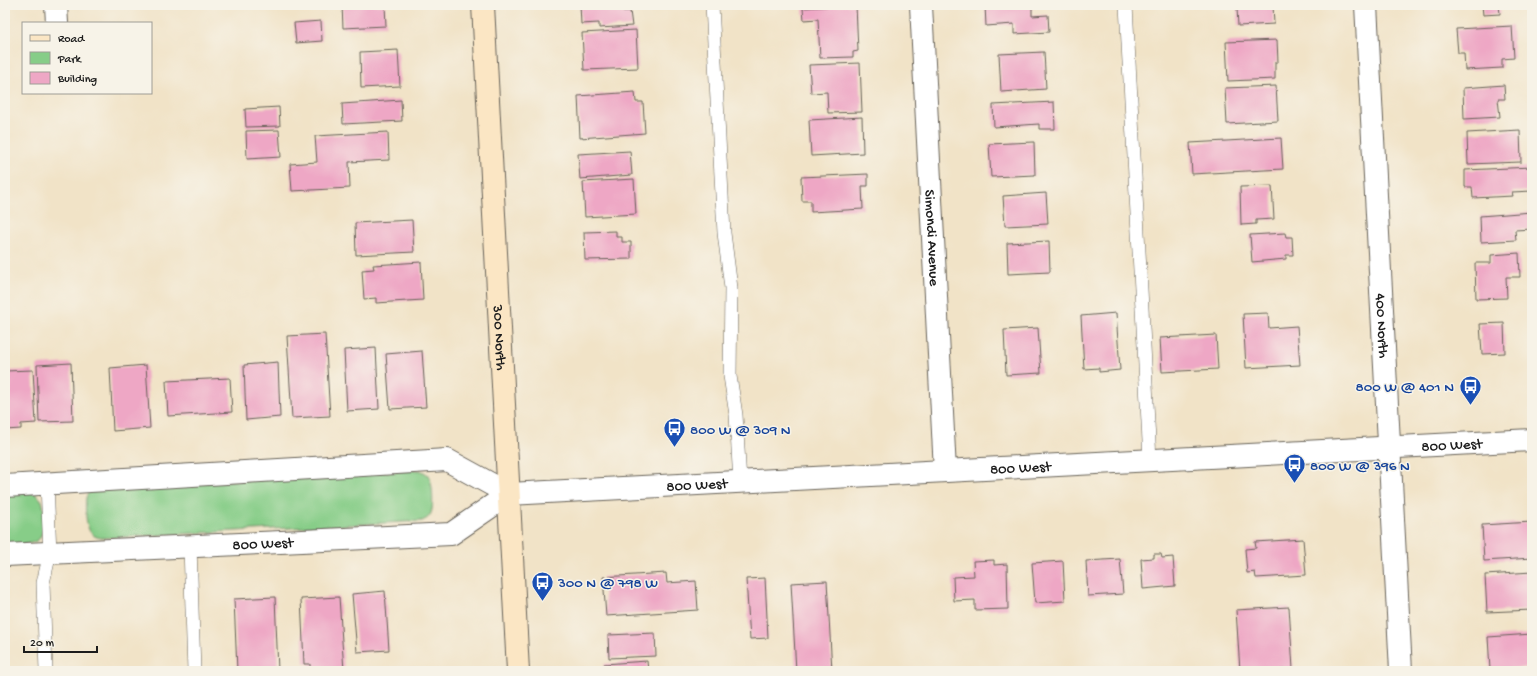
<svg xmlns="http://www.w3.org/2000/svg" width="1537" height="676" viewBox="0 0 1537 676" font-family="'Gochi Hand',sans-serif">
<rect width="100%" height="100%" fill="#f7f3e8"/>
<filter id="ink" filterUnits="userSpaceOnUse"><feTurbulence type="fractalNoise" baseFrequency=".025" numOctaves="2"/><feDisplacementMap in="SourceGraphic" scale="8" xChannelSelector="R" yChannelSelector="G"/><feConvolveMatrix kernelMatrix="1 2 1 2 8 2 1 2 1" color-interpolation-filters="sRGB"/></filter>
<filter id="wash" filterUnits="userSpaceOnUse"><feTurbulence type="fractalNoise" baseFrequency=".012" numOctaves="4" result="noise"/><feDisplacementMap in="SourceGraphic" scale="16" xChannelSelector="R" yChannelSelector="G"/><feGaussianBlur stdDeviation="0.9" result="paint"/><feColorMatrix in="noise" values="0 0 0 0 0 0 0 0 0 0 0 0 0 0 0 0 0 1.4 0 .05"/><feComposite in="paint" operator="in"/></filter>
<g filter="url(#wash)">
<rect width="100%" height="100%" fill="#f1e3c7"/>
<g fill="#87cd88" stroke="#527452">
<path d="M420,470C422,471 426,473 428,475C433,480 434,507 431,513C429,518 426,519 422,521L103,538C99,538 95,537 92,534C85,529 85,505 86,498C87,494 89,492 90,489Z"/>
<path d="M5,491C14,492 28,490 36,494C38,496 40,498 42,501C45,508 45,535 38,540C29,546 16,544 5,545Z"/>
</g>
<g id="blocks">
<g fill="#eea7c5">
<path d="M342,5H385L386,26L343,28Z"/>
<path d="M580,5H622L623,11H630L632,26L599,28V23L581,24Z"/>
<path d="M856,5L858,51L853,52V57L820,58L818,19L804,20L803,8Z"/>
<path d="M985,5H1032V16L1048,15L1049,32L1014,34V24L986,26Z"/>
<path d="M1242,5H1273L1274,24L1238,26L1237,8H1242Z"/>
<path d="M1482,5H1499L1500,14L1483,15Z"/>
<path d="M321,21L322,41L296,43L294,23Z"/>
<path d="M1512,26L1514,58L1502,59V68L1465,70L1464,53H1458L1456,29Z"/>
<path d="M636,30L638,68L584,70L582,33Z"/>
<path d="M1277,40L1278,62H1275V79L1228,81L1226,42Z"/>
<path d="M398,50L400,86L361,88L360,52Z"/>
<path d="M1044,52L1046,89L1001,92L999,54Z"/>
<path d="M860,63L862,112L828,113L827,92L811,93L809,65Z"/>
<path d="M1504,85L1505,99H1498L1500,117L1464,119L1463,88Z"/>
<path d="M1276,86L1278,121L1227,124L1225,88Z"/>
<path d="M635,92L636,102H643L645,133L580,138L578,96Z"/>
<path d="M401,100L402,121L343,124L342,104Z"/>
<path d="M1054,102L1055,129H1039V124L994,127L993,105Z"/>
<path d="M279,107L280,126L246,127L245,109Z"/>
<path d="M862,117L863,153L811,156L809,120Z"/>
<path d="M279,130L281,157L247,159L246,131Z"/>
<path d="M1520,130L1521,162L1468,164L1467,133Z"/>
<path d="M388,132L389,160L349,162L350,188L292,191L290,164L317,162L315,136Z"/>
<path d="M1281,138L1283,169L1192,174L1190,143Z"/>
<path d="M1034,142L1035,175L991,177L989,144Z"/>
<path d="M630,151L632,175L580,179L578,154Z"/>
<path d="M1532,167V191L1512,192L1513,196L1473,198L1472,187H1465V170Z"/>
<path d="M868,174V186H862L863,209L811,212V201H802L801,177Z"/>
<path d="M634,179L636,214L585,217L583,182Z"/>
<path d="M1272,186L1274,219L1256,220V224L1241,225L1240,187Z"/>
<path d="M1046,193L1048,224L1005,226L1003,196Z"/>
<path d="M1532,212V229L1515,230L1516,240L1481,242L1480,216Z"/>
<path d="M412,220L414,252L356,255L355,223Z"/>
<path d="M616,231V237H622V242H631V259L585,260L584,232Z"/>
<path d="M1285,233L1286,237H1292L1293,255H1286V259L1252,262L1250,235Z"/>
<path d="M1049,241L1050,272L1008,274L1007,243Z"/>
<path d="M1519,253L1520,277H1506L1507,298L1476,299L1475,263H1491V255Z"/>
<path d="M421,262L423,300L376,303V298L364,299L362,270L374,269L373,265Z"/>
<path d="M1116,313L1120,370L1099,372V368L1084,369L1081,316Z"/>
<path d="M1268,313L1269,328L1297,326L1300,365L1246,368L1243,314Z"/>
<path d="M1504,323L1505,353L1482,354L1480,324Z"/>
<path d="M1038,328L1041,373L1006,375L1004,330Z"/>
<path d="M325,334L330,416L292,418L287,336Z"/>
<path d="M1216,335L1218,369L1162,372L1160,338Z"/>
<path d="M376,348L379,409L347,411L344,350Z"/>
<path d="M422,351L426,407L390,409L386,354Z"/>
<path d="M278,362L280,417L246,420L244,365Z"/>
<path d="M71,363L73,421L39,422L37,365Z"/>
<path d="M146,365L150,428L113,431L110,368Z"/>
<path d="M33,370L36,423L21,424V429L5,430V371Z"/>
<path d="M230,378L232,412L168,416L166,381Z"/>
<path d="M1532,522V558L1484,561L1482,525Z"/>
<path d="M1303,539L1306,575L1256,578L1255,572L1247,573L1245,549L1256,548L1255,542Z"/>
<path d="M1154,554H1161L1162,558L1173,557L1175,586L1143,589L1141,559L1154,558Z"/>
<path d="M1120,559L1123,594L1088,596L1086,561Z"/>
<path d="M994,560V565L1007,564L1008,609L975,610V600L954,601L953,577L974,576L973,561Z"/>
<path d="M1063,561L1065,601L1035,603L1032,563Z"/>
<path d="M1532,572V610L1487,612L1485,575Z"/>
<path d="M666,573L667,583L696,581L698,610L606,616L603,577Z"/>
<path d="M765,578L768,638L750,639L746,579Z"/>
<path d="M827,581L832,671H796L791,583Z"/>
<path d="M385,591L389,650L357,652L352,594Z"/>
<path d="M275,597L278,671H237L234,599Z"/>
<path d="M339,597L344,671H310V664H304L301,599Z"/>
<path d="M1289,607L1293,669L1240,671L1236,610Z"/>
<path d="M655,633L656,656L609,658L608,635Z"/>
<path d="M1532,634V667L1490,670L1488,637Z"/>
<path d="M647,661L648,671H605L604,664Z"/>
</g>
</g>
</g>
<g filter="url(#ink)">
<use href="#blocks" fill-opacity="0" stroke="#676258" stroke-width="1"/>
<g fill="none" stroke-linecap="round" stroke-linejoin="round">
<defs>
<g id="lane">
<path d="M712,5L724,233L731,288L730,376L736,415L740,482"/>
<path d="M1126,5L1150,460"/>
<path d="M190,546L194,671"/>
<path d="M46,671L43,583L50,553L47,484"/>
</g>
<g id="street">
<path d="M56,5L57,23"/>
<path id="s1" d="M921,5L945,471"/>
<path id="s2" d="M1366,5L1401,671"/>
<path d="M5,486L447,460L509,494"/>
<path id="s3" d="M5,555L451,534L509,494L1532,440"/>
</g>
<g id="secondary">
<path id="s4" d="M483,5L518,671"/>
</g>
</defs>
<use href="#lane" stroke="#676258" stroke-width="14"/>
<use href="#street" stroke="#676258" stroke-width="24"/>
<use href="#secondary" stroke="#676258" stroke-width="24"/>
<use href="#lane" stroke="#fff" stroke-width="13"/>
<use href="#street" stroke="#fff" stroke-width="22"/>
<use href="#secondary" stroke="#fbe6c4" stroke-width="22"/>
</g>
</g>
<defs>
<symbol id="bus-pin" viewBox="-11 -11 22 30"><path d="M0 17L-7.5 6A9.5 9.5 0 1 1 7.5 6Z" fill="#1a4fb4" stroke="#f7f3e8"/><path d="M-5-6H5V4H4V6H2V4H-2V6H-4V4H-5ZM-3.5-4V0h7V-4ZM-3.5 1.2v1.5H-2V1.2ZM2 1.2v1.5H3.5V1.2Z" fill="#fff"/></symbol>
</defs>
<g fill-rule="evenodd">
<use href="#bus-pin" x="1458" y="374" width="25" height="34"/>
<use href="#bus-pin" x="662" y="416" width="25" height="34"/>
<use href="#bus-pin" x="1282" y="452" width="25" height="34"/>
<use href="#bus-pin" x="530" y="570" width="25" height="34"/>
</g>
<g text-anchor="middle" stroke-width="3" stroke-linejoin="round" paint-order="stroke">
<g font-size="15" fill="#1c1c1c" stroke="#f7f3e8">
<text dy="5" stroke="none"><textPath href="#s1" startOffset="233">Simondi Avenue</textPath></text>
<text dy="5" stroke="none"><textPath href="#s2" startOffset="321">400 North</textPath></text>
<text dy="5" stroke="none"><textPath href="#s4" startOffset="333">300 North</textPath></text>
<text dy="5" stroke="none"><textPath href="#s3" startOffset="1461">800 West</textPath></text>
<text dy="5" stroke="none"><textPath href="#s3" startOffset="1029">800 West</textPath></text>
<text dy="5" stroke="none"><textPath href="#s3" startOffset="705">800 West</textPath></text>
<text dy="5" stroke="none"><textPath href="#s3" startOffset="258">800 West</textPath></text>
</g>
<g font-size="15" fill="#164399" stroke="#f7f3e8" text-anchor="start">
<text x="1454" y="391" text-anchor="end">800 W @ 401 N</text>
<text x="690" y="434">800 W @ 309 N</text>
<text x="1310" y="470">800 W @ 396 N</text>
<text x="558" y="587">300 N @ 798 W</text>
</g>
</g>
<rect width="1537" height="676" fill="none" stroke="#f7f3e8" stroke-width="20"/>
<rect x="22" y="22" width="130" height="72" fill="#f7f3e8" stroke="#9f9d96"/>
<rect x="30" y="35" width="20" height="6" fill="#fbe6c4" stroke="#9f9d96"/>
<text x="58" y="42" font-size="12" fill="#1c1c1c">Road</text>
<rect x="30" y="52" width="20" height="12" fill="#87cd88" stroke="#9f9d96"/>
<text x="58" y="62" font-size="12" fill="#1c1c1c">Park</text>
<rect x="30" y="72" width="20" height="12" fill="#eea7c5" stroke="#9f9d96"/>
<text x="58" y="82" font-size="12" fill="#1c1c1c">Building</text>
<path d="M24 646v6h73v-6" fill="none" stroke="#1c1c1c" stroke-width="2"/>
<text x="30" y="646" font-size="12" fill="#1c1c1c" stroke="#f7f3e8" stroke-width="3" paint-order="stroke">20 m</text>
</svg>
